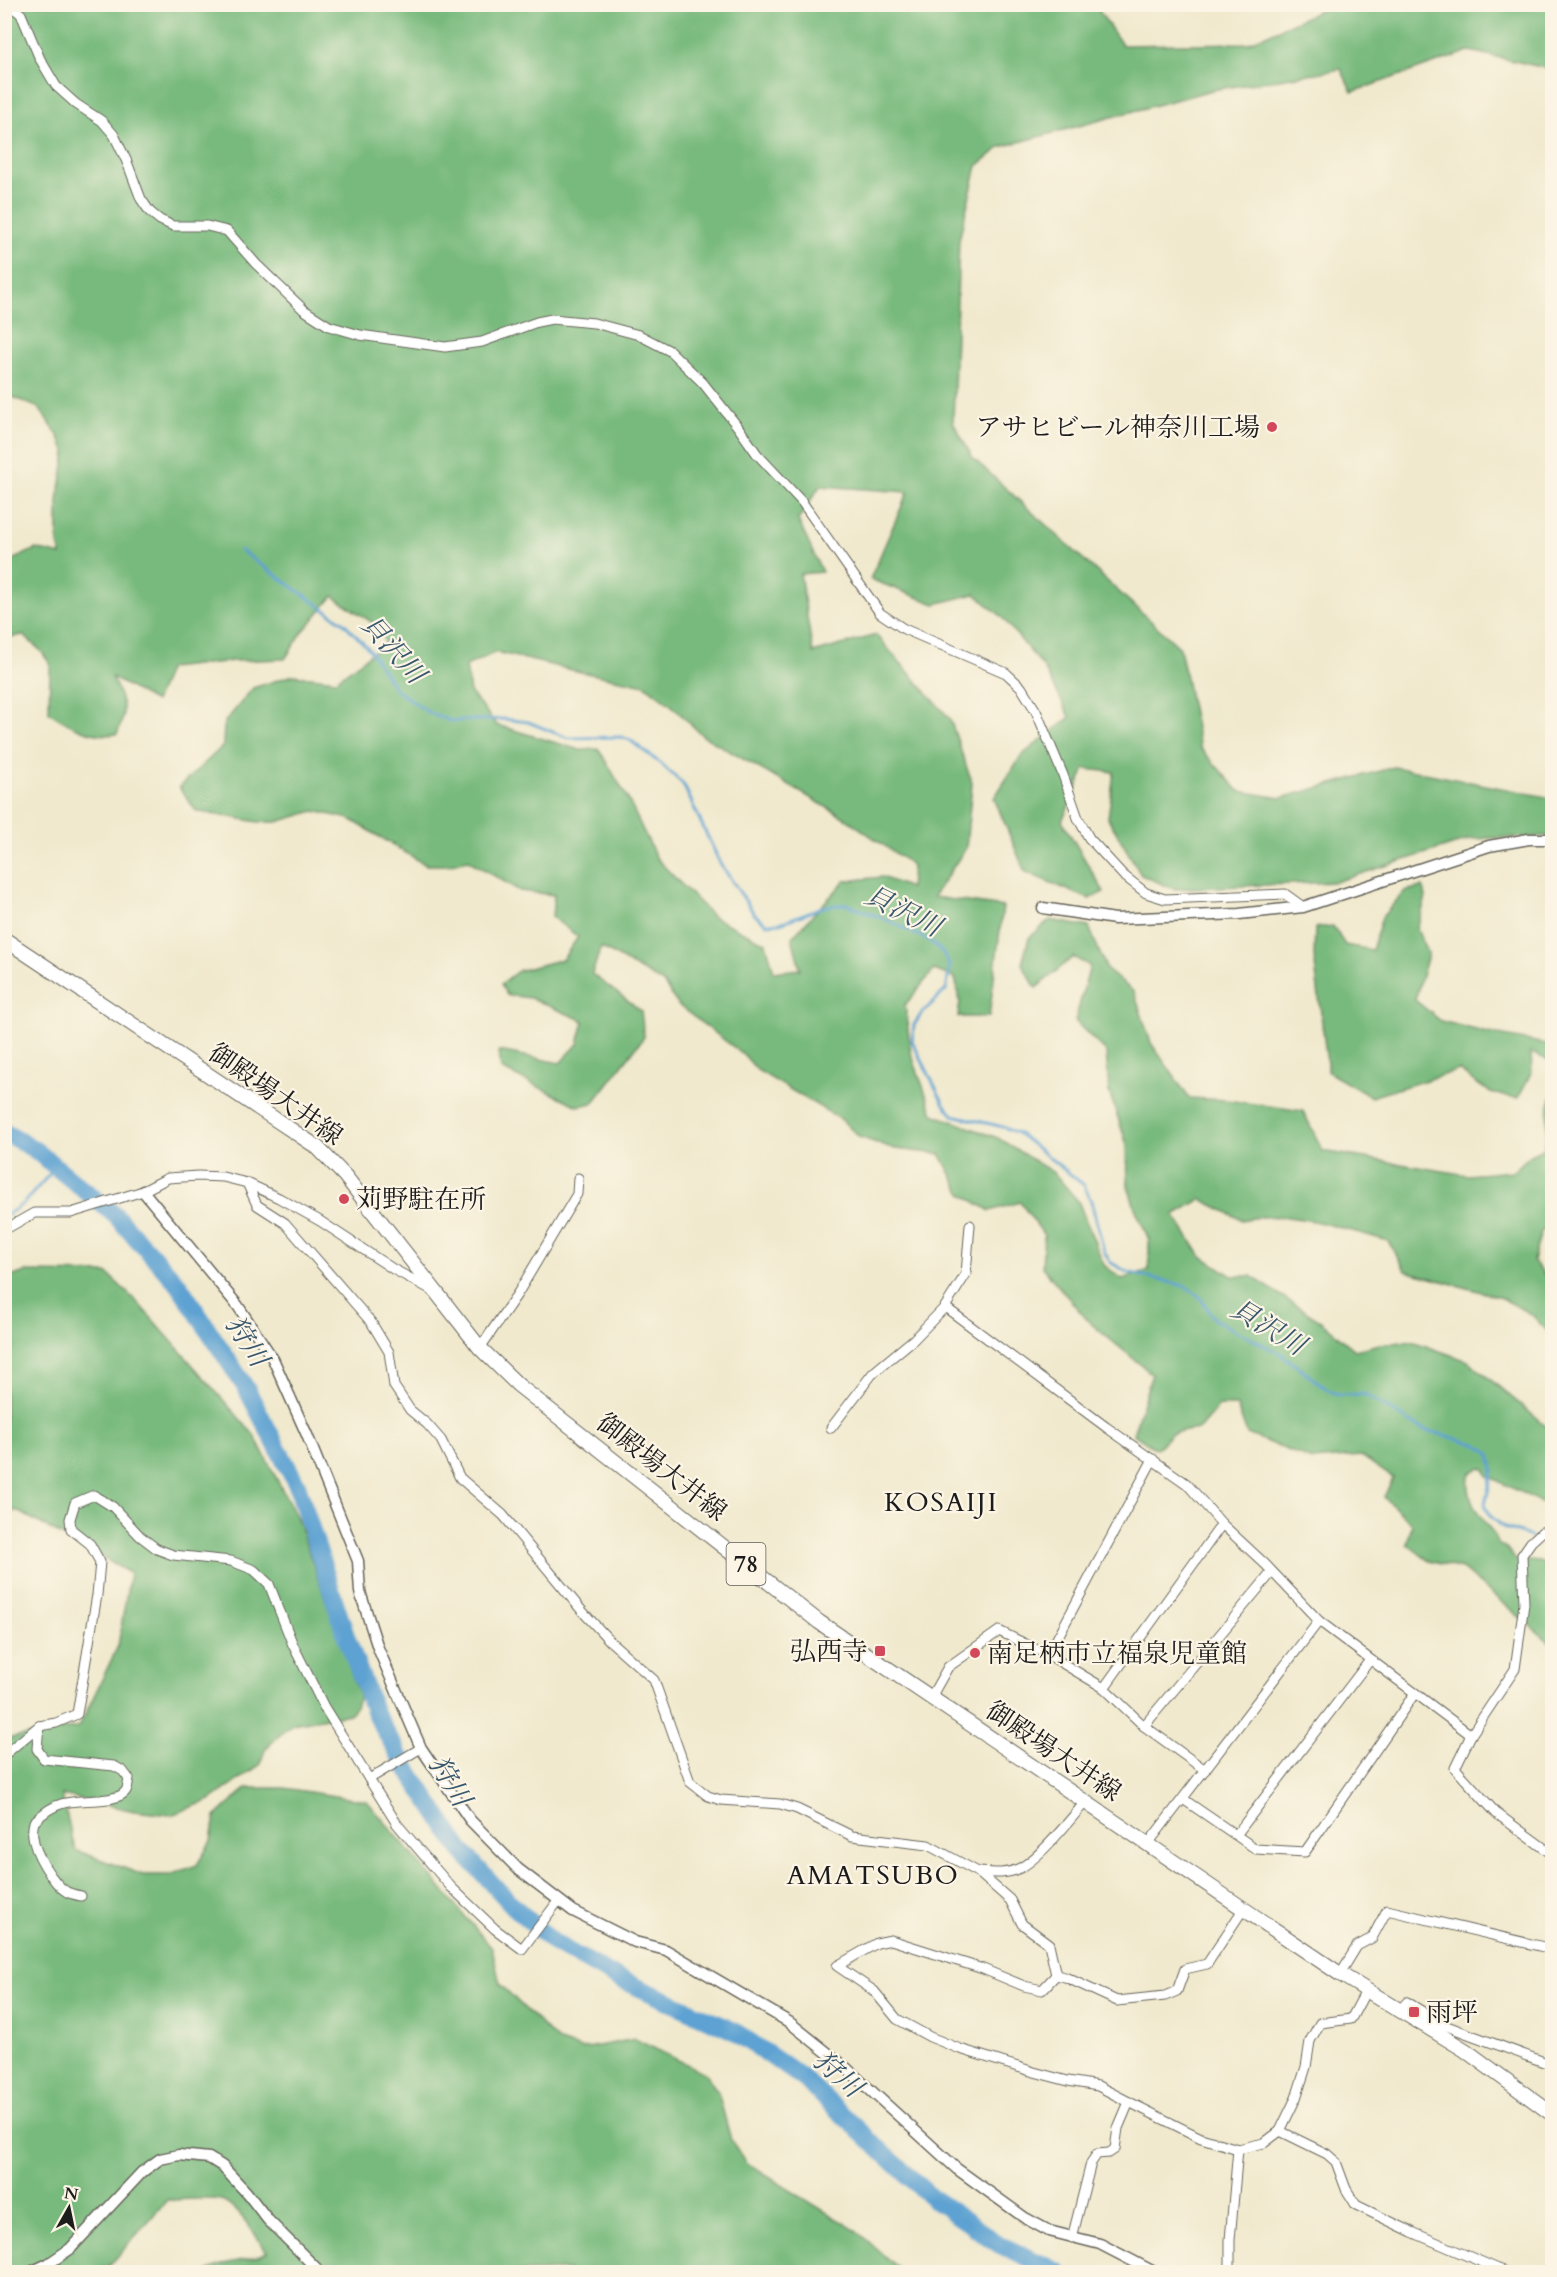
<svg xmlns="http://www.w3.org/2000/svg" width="1557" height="2277" viewBox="0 0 1557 2277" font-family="Cardo,'Noto Serif JP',serif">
<rect width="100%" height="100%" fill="#fcf5e5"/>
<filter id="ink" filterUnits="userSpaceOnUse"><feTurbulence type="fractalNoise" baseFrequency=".0167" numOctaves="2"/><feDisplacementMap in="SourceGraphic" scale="12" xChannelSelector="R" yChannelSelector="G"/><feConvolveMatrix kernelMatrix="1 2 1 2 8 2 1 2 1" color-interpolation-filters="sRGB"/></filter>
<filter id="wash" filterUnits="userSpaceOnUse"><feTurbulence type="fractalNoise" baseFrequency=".008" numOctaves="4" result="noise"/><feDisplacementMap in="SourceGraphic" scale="24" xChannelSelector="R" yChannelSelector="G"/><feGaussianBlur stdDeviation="1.35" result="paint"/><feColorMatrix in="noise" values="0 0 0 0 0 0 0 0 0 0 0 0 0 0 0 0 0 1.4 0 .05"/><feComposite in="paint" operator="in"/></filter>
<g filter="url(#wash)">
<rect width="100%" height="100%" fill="#f0e9cd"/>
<g fill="#78ba7d" stroke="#4a6b4c" stroke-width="1.5" fill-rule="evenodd">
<path d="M1101,4L1099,11L1122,45L1248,43L1332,5H1552V65L1545,68L1470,51L1352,92L1341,69L1212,90L1001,147L977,166L959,240L953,422L973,458L1180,648L1200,748L1239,791L1281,798L1394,767L1552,798V836L1471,839L1335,882L1174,889L1141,875L1108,818L1114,772L1085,769L1062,821L1104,892L1089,899L1025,872L994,798L1021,756L1070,717L1044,668L1001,616L975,594L935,604L870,579L908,492L820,486L798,520L822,572L800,574L813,653L876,635L950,719L972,783L966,848L933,897L1003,907L989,1017H958L960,1001L955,978L934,970L905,1005L911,1053L933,1114L998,1138L1054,1173L1078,1201L1104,1265L1122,1279L1149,1270V1240L1135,1208L1128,1186L1127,1145L1109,1091L1106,1052L1075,1021L1090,966L1073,957L1036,988L1022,964L1029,938L1050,920L1089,927L1107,970L1134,992L1151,1043L1189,1098L1226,1100L1303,1111L1323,1151L1467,1175L1513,1171L1532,1154L1545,1148L1549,1105L1552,1096V1222L1541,1232L1533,1261L1552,1284V1336L1532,1315L1500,1297L1406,1271L1388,1241C1342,1229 1290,1208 1242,1220L1201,1199L1174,1215L1200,1255L1232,1276H1251L1322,1322L1355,1350L1380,1344L1412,1341L1468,1361L1552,1431V1508L1488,1476L1485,1469L1480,1467L1470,1473C1466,1486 1471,1503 1479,1514C1486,1525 1494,1530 1497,1543L1509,1551L1516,1560L1541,1562L1552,1574V1644L1462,1569L1429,1561L1407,1544L1412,1524L1384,1497L1393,1478L1361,1456L1312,1460L1247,1434L1237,1406H1219L1199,1429L1172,1433L1156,1449L1133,1434L1152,1374L1089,1322L1042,1267L1044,1235L1020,1202L990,1211L962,1194L940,1154L895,1149L859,1137L842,1120L757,1070L744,1055L678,1005L663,983L601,947L592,974L641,1011L644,1037L593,1103L578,1106L501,1069L499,1051L560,1063L578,1044L584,1021L530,998L507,995L501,984L518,971L563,959L578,937L552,917L554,895L520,891L468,860L447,865H426L350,819L314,811L277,822H258L196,811L179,787L223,746L224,723L253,688L293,675L336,680L385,643L380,628L333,596L301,634L285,659L233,661L169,668L155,702L112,677C122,701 129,708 117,734C92,738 69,726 49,712L50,664L41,651L23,635L7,638L5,644V563L36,549L61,555L58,544V501L66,452L57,434L39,408L8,395L5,396V5ZM496,652L576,671L645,685L671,705L703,736L842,816L912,865L910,888L882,877L845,881L792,937L800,969L774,972L766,943L713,917L657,859L628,799L599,749L580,750L497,725L470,692L466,666Z"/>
<path d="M1422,887L1426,897L1417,929L1428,955L1415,1000L1441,1021L1488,1033L1552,1045V1064L1551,1061L1531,1053L1532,1071L1518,1098C1489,1096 1481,1087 1459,1070L1371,1097L1328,1072L1314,956L1315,928L1333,926L1345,945L1372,950L1382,917L1405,891Z"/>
<path d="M25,1272L107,1273L139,1304L254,1435L297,1518L360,1698L350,1714L292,1724L265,1749L261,1764L210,1800L171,1815L134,1811L62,1795L75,1850L143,1875H170L197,1865L211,1841L215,1817L247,1788H284L367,1801L492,1948L500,1984L559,2042L582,2049L635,2039L705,2073L718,2092L731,2140L746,2163L857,2231L902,2272H570L568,2270L500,2272H391L378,2267L372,2272H206C224,2260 246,2263 267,2252C257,2238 241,2210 224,2201C213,2196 180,2200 167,2200L109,2266L94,2272H5V1739L79,1727L118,1646L130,1573L16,1510L5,1518V1284L7,1278Z"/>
</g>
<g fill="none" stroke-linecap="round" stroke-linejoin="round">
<g stroke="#5da2d2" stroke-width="3">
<path d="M240,550L344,623L369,649L396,690L428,712L450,721L503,719L528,722L568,738L621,737L630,740L661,764L683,784L720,863L755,915L767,924L780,923L823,907L846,904L887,920L930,941L943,953L950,967L946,990L922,1013L914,1025L912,1041L944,1104L953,1115L1003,1127L1019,1134L1084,1185L1091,1201L1104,1251L1110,1262L1127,1272L1185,1286L1200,1297L1215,1320L1281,1354L1328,1390L1340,1395L1364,1394L1422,1429L1476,1444L1490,1453L1493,1470L1485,1504L1490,1516L1505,1528L1532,1537"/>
<path d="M4,1217L24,1203L55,1168"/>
<path d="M1538,1539L1552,1544"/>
</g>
<path stroke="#5da2d2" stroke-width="18" d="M4,1132L35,1150L115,1215L179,1285L246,1388L297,1485L346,1636L375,1713L401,1759L461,1850L512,1905L554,1943L609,1974L734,2031L803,2078L931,2197L1000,2245L1059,2272"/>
</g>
</g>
<g filter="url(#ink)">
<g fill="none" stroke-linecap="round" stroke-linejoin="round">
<defs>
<g id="minor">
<path d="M8,4L21,14L40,59L56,86L76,104L102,121L114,135L127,162L141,199L150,212L160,220L173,226H207L227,231L256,264L304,310L329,326L360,335L445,347L482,342L537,322L552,319L594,323L639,335L670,351L703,383L738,427L757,454L802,502L880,613L904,629L1006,673L1021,687L1036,711L1063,775L1078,818L1089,838L1123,875L1146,893L1165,899L1285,894L1303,907"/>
<path d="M247,1183L257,1205L285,1223L371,1322L389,1352L394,1386L410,1410L427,1424L441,1440L460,1478L503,1515L583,1612L610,1641L654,1680L690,1782L708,1796L721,1800L780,1804L797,1809L852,1836L928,1845L978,1872L1010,1900L1022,1924L1049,1944L1056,1975"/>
<path d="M4,1230L34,1213H71L143,1191L168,1178L198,1176L223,1177L247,1183L279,1198L320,1221L393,1269L430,1289"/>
<path d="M945,1307L1106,1427L1187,1484L1222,1524L1265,1564L1319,1621L1471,1735"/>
<path d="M480,1348L518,1293L577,1194L578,1178"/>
<path d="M831,1428L873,1373L914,1339L945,1307L966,1274L970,1225"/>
<path d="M1153,1459L1053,1646L1052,1657L1104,1688L1144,1726L1205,1770"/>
<path d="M1552,1529L1542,1532L1531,1542L1522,1555L1524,1604L1515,1669L1471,1735L1455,1768L1496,1813L1552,1854"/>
<path d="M1104,1688L1222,1524"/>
<path d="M931,1697L948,1667L999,1631L1052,1657"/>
<path d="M39,1726L37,1749L44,1759L114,1766L123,1771L129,1779C128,1783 128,1789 125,1792C114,1804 77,1798 61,1804C50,1807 42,1814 34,1822C33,1826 32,1831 33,1836C34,1852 53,1884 67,1892C71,1894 76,1895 81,1896"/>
<path d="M1144,1726L1272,1572"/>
<path d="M4,1755L39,1726L56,1723L77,1714L97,1595L100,1562L90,1544L71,1529L70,1519L75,1503L94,1495L113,1507L140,1536L157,1549L173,1555L231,1561L254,1570L269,1584L293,1645L324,1707L397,1824L451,1887L495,1929L522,1949L559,1900"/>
<path d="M369,1779L421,1748"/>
<path d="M1183,1799L1256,1849L1305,1852L1415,1693"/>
<path d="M1236,1835L1370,1660"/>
<path d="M1147,1845L1319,1621"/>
<path d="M978,1872C992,1873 1006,1875 1020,1868C1041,1857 1070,1820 1086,1801"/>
<path d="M1340,1974L1357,1946L1372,1938L1387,1910L1552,1949"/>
<path d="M1056,1975L1042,1990L1024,1986L983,1969L891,1940L877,1943L837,1966L874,1991L897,2019L930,2037L960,2049L1034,2072L1068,2081L1098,2086L1129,2102"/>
<path d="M1056,1975L1065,1977L1117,2001L1165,1996L1177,1991L1185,1969L1207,1964L1244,1908"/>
<path d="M1400,2010L1407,2002L1444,2025L1552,2065"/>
<path d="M1280,2131L1327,2154L1336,2162L1346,2189L1356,2205L1412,2232L1505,2272"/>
<path d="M1072,2238L1091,2163L1097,2154L1109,2153L1115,2149L1118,2128L1129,2102L1201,2138L1238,2149L1264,2143L1280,2131L1296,2098L1306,2067L1310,2041L1320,2023L1351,2019L1367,1989"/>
<path d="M1230,2272V2240L1238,2149"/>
</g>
<g id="tertiary">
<path d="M1043,908L1115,919L1239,914L1303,907L1489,846L1529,839H1552"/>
<path d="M143,1191L238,1306L273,1359L307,1435L358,1561L360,1592L378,1648L421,1748L470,1820L518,1869L573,1911L635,1942L666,1950L789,2022L844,2066L957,2169L1025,2218L1049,2231L1100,2244L1154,2272"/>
<path d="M31,2272L48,2264L70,2249L142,2172L160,2159L179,2155L209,2158L222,2166L247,2193L268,2220L320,2272"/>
</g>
<path id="primary" d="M4,939L317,1147L345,1176L480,1348L518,1385L819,1622L1340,1974L1465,2050L1552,2114"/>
</defs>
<use href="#minor" stroke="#66645a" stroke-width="11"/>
<use href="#tertiary" stroke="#66645a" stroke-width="13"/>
<use href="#primary" stroke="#66645a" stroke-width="16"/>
<use href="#minor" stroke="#fff" stroke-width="9"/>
<use href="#tertiary" stroke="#fff" stroke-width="10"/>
<use href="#primary" stroke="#fff" stroke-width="14"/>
</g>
</g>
<g fill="#d1495b" stroke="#fcf5e5" stroke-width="2">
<circle cx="1272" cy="427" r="6"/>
<circle cx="344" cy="1199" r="6"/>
<rect x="874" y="1645" width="12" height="12" rx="3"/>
<circle cx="975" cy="1653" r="6"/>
<rect x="1408" y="2006" width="12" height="12" rx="3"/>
</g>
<g text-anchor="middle" stroke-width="4.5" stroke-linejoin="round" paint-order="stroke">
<rect fill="#fcf5e5" stroke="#5f5d58" stroke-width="1.5" x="726.5" y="1543" width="39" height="42" rx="4.5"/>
<g font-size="24" font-weight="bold" fill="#1c1c1c">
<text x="746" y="1572">78</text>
</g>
<g font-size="26" fill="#1c1c1c" stroke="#fcf5e5" text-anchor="start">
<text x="1260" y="436" text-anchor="end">アサヒビール神奈川工場</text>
<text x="356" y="1208">苅野駐在所</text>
<text x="868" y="1660" text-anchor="end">弘西寺</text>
<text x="987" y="1662">南足柄市立福泉児童館</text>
<text x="1426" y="2021">雨坪</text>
</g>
<g font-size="26" fill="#1c1c1c" stroke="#fcf5e5">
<text transform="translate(276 1094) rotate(35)" y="9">御殿場大井線</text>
<text transform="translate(662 1467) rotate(38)" y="9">御殿場大井線</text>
<text transform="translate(1054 1751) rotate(34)" y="9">御殿場大井線</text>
</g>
<g font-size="27" font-style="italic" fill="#39586e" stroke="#fcf5e5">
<text transform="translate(393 649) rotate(48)" y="9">貝沢川</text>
<text transform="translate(903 911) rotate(26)" y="9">貝沢川</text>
<text transform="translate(1268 1327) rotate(31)" y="9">貝沢川</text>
<text transform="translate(247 1341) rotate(57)" y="9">狩川</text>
<text transform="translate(450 1781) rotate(58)" y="9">狩川</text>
<text transform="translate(838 2074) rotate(41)" y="9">狩川</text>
</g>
<g font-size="27" letter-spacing="1.5" fill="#1c1c1c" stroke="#fcf5e5">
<text x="941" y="1511">KOSAIJI</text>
<text x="873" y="1884">AMATSUBO</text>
</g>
</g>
<rect width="1557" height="2277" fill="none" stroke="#fcf5e5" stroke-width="24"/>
<g transform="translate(69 2208) rotate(9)" stroke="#fcf5e5" stroke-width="4.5" paint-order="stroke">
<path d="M0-4.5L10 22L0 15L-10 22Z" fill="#1c1c1c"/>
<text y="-9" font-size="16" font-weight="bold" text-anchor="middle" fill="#1c1c1c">N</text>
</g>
</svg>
